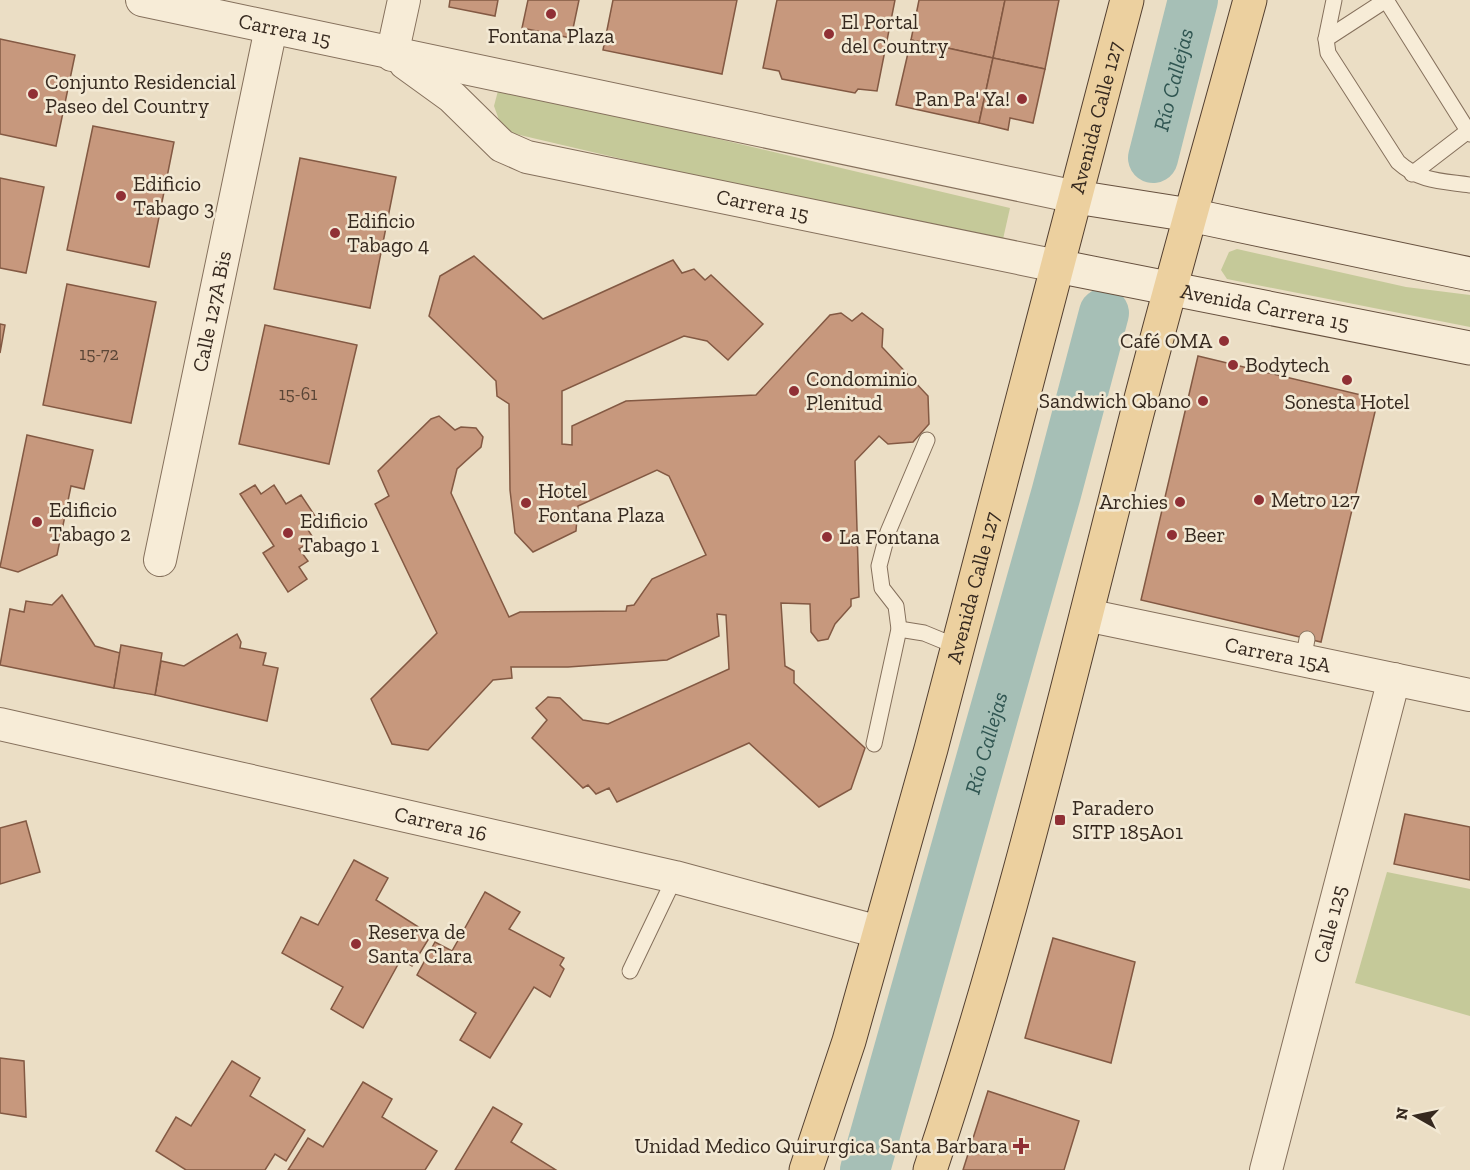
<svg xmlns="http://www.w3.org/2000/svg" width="1470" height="1170" viewBox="0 0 1470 1170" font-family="'Zilla Slab',serif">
<rect width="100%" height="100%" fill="#ebdec5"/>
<g fill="#c5c999">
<path d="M499,87L1010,208L1001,248L503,131L494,106Z"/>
<path d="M1237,249L1406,287L1470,295V327L1227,279L1221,270L1229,252Z"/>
<path d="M1387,872L1470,889V1016L1355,983Z"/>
</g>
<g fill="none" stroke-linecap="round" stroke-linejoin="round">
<g stroke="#a6bfb6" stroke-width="50">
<path id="s1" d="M1153,158L1193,0"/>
<path id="s2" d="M865,1170L1056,494L1104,313"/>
</g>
</g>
<g fill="#c7987d" stroke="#835943" stroke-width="1.5">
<path d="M450,0H498L495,16L449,7Z"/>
<path d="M528,0H579L571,38L522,28Z"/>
<path d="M613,0H737L722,74L603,50Z"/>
<path d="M777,0H895L877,91L858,89L855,93L782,79L779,71L763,68Z"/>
<path d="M919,0H1005L993,58L911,40Z"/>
<path d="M1005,0H1059L1045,69L993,58Z"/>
<path d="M0,39L75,55L56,146L0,134Z"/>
<path d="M911,40L993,58L979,123L896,105Z"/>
<path d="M993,58L1045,69L1033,123L1010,118L1008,130L979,123Z"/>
<path d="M93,126L174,142L149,267L67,250Z"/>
<path d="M300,158L396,177L370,308L274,289Z"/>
<path d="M0,178L44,187L26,273L0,268Z"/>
<path d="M474,256L543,319L673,260L682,273L694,269L705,280L711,275L763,324L728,360L707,341L684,336L562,391V444L572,445V426L626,401L756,395L830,315L841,313L852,321L862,313L883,329L882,347L928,396L929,424L913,442L888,444L879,436L855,461L859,597L851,599V606L835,624L828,639L818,641L811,632L810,604L781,603L785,666L794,671V683L865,748L851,789L819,807L749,743L617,802L609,788L596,794L588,785L583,788L532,738L547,720L536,708L548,697L560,698L583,720L608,724L729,669L726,615L717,614L719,636L667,660L568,667H511L512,678L493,680L428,750L392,744L371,699L437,633L375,504L389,496L378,471L431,419L439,416L455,430L461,427L476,428L483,437L481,447L457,469L451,493L509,617L520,612L626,611L627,606L634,605L652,579L706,555L669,476L657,470L578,506L576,531L533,552L515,533L510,490L509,404L497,396L496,381L429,316L440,276Z"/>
<path d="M67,284L156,302L131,423L43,405Z"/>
<path d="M0,324L5,325L0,353Z"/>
<path d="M265,325L357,345L329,464L239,444Z"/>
<path d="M1198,356L1378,399L1321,642L1141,600Z"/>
<path d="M27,435L93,450L84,489L71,486L57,555L18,572L0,567Z"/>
<path d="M255,485L261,494L274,485L286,504L301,495L317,519L306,527L314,539L299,549L308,561L299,567L307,579L288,592L263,553L274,546L240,494Z"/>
<path d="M62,595L95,646L120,653L114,688L0,665L10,609L24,612L26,601L52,605Z"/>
<path d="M237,634L241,642L240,648L266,653L263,665L278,668L267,721L155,695L161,661L184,666Z"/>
<path d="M121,645L162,653L155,695L114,688Z"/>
<path d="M1405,814L1470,827V880L1394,864Z"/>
<path d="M26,821L40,872L0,884V828Z"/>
<path d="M354,860L388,878L376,900L431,935L412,966L401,959L363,1028L331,1009L343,987L282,953L301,917L318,925Z"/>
<path d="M485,892L520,912L509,929L564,958L560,965L564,969L550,997L534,987L490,1058L460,1040L476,1013L417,975L435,942L452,951Z"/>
<path d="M1053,938L1135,962L1111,1063L1025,1038Z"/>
<path d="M0,1058L24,1061L26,1117L0,1113Z"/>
<path d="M232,1061L260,1078L250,1096L305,1130L286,1161L275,1154L265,1170H186L156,1151L176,1117L191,1126Z"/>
<path d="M363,1082L392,1099L382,1117L437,1151L425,1170H288L308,1138L323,1147Z"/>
<path d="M988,1091L1079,1121L1064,1170H963Z"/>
<path d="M493,1107L522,1124L511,1142L556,1170H455Z"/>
</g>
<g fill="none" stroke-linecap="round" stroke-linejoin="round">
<defs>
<g id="lane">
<path d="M1334,0L1326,39L1328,53L1398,162C1420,182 1442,181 1470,185"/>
<path d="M1386,0L1470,134"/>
<path d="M1326,39L1386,0"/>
<path d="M1412,174L1468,131"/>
<path d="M899,629L924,633L958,647"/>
<path d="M1303,661L1307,639"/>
<path d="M874,744L899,629L896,606L882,588L879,566L888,532L927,440"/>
<path d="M630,971L675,877"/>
</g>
<g id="street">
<path id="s3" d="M142,0L1076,197"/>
<path d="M392,55L404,0"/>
<path id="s4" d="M405,63L452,97L502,146L527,157L1057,266"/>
<path id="s5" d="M160,560L271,28"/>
<path id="s6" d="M1086,615L1470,695"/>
<path id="s7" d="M0,724L675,877L879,932"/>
<path id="s8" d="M1266,1170L1394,679"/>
</g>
<g id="secondary">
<path d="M1076,197L1190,215L1470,274"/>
<path id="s9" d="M1057,266L1470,348"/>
</g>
<g id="primary">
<path id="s10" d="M806,1170L849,1041L931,749L1127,0"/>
<path d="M930,1170C1009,935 1066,693 1127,453C1165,301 1209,151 1250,0"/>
</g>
</defs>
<use href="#lane" stroke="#85705c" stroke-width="17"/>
<use href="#street" stroke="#85705c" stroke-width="34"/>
<use href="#secondary" stroke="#67513f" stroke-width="35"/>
<use href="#primary" stroke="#533f30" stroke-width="35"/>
<use href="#lane" stroke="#f7ecd7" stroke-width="15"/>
<use href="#street" stroke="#f7ecd7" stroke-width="32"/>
<use href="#secondary" stroke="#f7ecd7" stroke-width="33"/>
<use href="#primary" stroke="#ecd09f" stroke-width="33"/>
</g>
<g fill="#903035" stroke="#f3e9d4" stroke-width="2">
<circle cx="551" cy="14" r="6"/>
<circle cx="829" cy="34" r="6"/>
<circle cx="33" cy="94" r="6"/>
<circle cx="1022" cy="99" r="6"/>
<circle cx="121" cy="196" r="6"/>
<circle cx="335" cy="233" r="6"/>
<circle cx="1224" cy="341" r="6"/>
<circle cx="1233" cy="365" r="6"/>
<circle cx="1347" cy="380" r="6"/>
<circle cx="794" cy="391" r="6"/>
<circle cx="1203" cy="401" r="6"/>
<circle cx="1259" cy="500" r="6"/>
<circle cx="1180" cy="502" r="6"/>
<circle cx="526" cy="503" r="6"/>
<circle cx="37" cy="522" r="6"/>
<circle cx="288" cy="533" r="6"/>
<circle cx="1172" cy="535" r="6"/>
<circle cx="827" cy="537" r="6"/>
<rect x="1054" y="814" width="12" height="12" rx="3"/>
<circle cx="356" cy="944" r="6"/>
<path d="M1018 1137h6v6h6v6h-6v6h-6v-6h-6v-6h6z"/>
</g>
<g text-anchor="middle" stroke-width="5" stroke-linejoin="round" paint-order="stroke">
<g font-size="18" fill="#5a4536">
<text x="99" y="360">15-72</text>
<text x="298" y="400">15-61</text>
</g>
<g font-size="21" fill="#36291f" stroke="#f3e9d4" text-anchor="start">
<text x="841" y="29">El Portal<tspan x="841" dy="24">del Country</tspan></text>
<text x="551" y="43" text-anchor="middle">Fontana Plaza</text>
<text x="45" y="89">Conjunto Residencial<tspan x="45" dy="24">Paseo del Country</tspan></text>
<text x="1010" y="106" text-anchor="end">Pan Pa' Ya!</text>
<text x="133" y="191">Edificio<tspan x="133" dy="24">Tabago 3</tspan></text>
<text x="347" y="228">Edificio<tspan x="347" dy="24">Tabago 4</tspan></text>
<text x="1212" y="348" text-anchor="end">Café OMA</text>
<text x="1245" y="372">Bodytech</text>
<text x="806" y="386">Condominio<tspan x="806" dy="24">Plenitud</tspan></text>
<text x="1191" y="408" text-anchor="end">Sandwich Qbano</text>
<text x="1347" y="409" text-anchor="middle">Sonesta Hotel</text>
<text x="538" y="498">Hotel<tspan x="538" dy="24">Fontana Plaza</tspan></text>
<text x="1271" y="507">Metro 127</text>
<text x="1168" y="509" text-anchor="end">Archies</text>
<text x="49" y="517">Edificio<tspan x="49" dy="24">Tabago 2</tspan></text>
<text x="300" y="528">Edificio<tspan x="300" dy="24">Tabago 1</tspan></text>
<text x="1184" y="542">Beer</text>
<text x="839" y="544">La Fontana</text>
<text x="1072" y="815">Paradero<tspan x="1072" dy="24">SITP 185A01</tspan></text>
<text x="368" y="939">Reserva de<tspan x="368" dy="24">Santa Clara</tspan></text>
<text x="1008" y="1153" text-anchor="end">Unidad Medico Quirurgica Santa Barbara</text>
</g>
<g font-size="21" fill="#36291f" stroke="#f3e9d4">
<text dy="7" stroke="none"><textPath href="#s3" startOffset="146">Carrera 15</textPath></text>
<text dy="7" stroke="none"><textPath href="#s10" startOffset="1092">Avenida Calle 127</textPath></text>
<text dy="7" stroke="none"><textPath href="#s4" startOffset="396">Carrera 15</textPath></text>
<text dy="7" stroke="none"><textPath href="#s9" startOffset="212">Avenida Carrera 15</textPath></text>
<text dy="7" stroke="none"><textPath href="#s5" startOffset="254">Calle 127A Bis</textPath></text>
<text dy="7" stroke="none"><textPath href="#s10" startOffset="606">Avenida Calle 127</textPath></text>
<text dy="7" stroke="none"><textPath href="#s6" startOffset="196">Carrera 15A</textPath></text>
<text dy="7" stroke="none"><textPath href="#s7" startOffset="452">Carrera 16</textPath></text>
<text dy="7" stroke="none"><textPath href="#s8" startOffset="254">Calle 125</textPath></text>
</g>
<g font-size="22" font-style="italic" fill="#2f5551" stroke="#f3e9d4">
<text dy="8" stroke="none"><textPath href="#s1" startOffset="81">Río Callejas</textPath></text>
<text dy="8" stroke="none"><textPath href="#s2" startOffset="444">Río Callejas</textPath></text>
</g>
</g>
<g transform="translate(1416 1116) rotate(279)" stroke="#f3e9d4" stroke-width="4.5" paint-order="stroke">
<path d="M0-4.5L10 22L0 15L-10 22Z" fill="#36291f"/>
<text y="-9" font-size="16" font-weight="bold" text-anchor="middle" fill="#36291f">N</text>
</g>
</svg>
